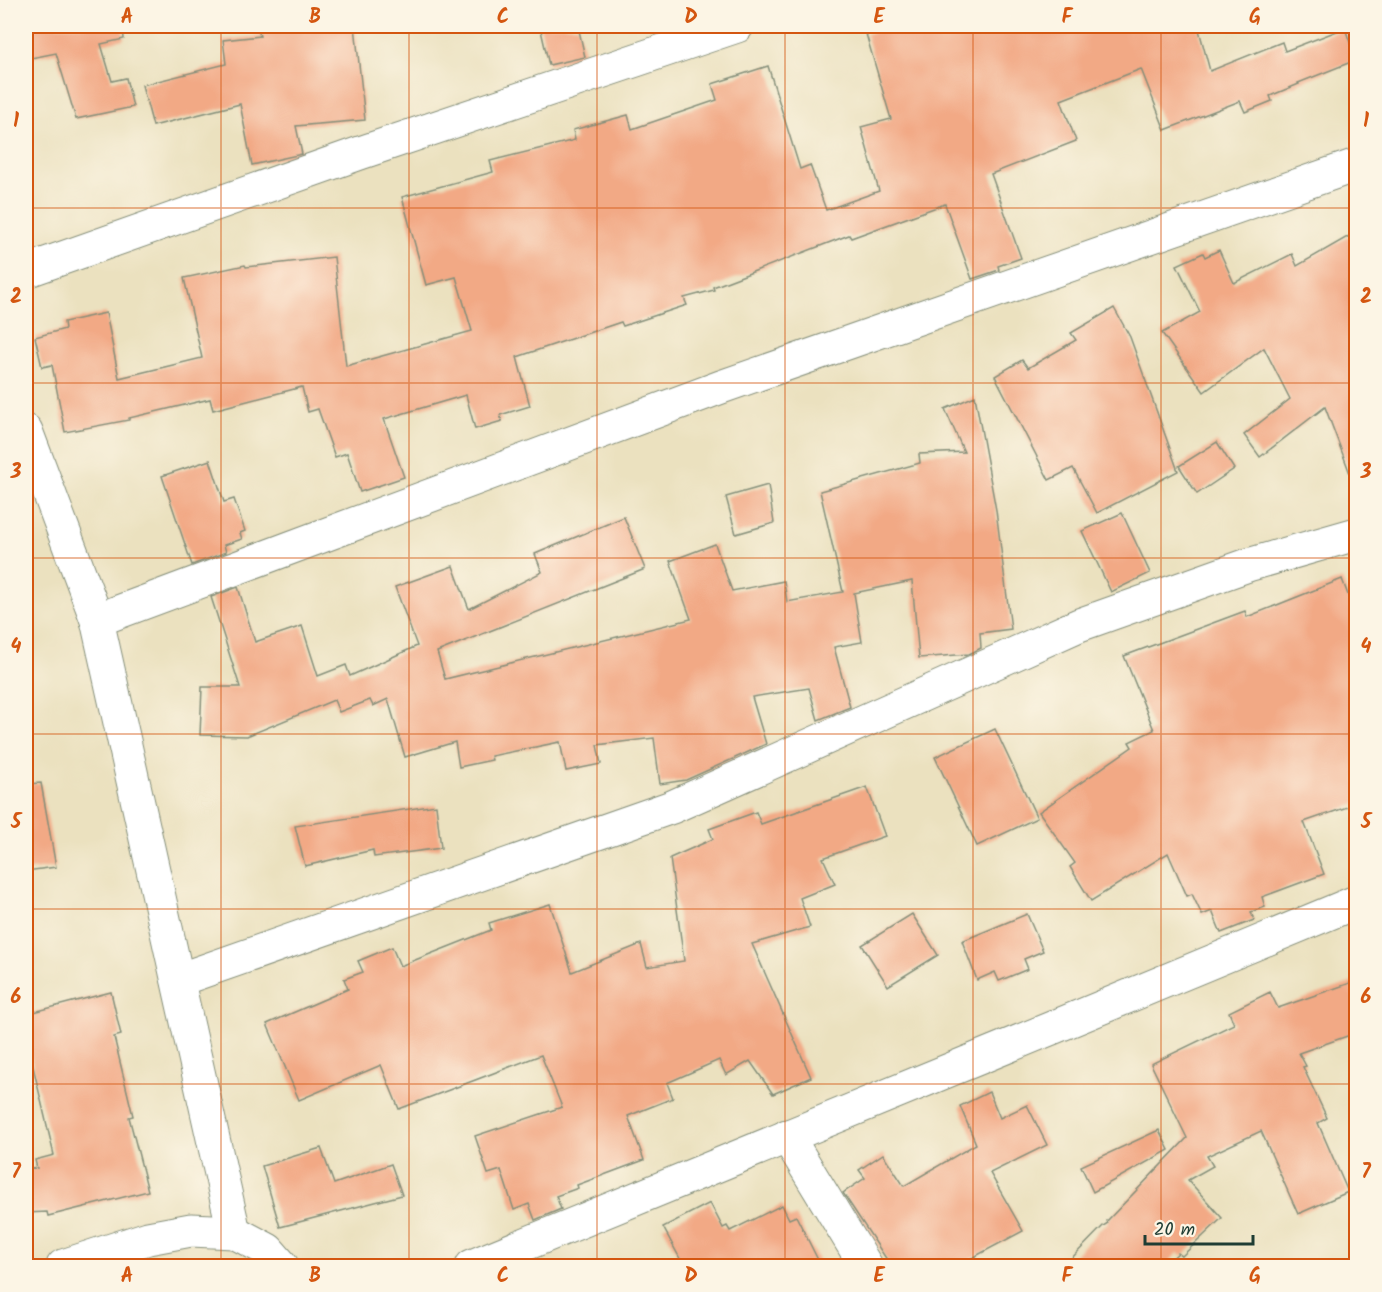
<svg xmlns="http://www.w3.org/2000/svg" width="1382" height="1292" viewBox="0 0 1382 1292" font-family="Kalam,sans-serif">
<rect width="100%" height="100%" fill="#fcf5e5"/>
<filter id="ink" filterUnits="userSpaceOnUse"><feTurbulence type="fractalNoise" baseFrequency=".0167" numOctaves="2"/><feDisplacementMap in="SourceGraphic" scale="12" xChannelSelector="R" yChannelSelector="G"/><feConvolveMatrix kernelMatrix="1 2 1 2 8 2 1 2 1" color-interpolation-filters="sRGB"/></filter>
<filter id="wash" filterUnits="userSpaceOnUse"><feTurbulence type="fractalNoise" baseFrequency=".008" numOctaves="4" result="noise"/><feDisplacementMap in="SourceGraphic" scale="24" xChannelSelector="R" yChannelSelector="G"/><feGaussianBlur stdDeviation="1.35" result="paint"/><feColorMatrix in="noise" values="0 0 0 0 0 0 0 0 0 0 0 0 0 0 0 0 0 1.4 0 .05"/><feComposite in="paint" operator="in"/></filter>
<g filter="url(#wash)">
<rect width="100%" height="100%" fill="#ebe1bf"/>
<g id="blocks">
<g fill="#f2a985">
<path d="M26,26H123L124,39L101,44L112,81L126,78L133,107L76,119L56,53L26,59Z"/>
<path d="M257,26H355L365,120L296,126L302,154L252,165L240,104L153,126L142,85L226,64L223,40L260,36Z"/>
<path d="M540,26H578L585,57L549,65Z"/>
<path d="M895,26H1198L1210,71L1282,42L1285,51L1345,28L1356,60L1298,83L1299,84L1270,96L1272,101L1245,112L1240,101L1165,130L1141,69L1061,100L1076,141L991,174L1021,258L998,266L999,270L972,279L945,204L851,238L849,235L713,287L714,290L684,298L687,305L623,326L621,322L517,357L530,406L500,415L502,421L475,429L466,395L384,419L404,477L360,492L347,453L335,457L318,409L308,412L302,387L213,410L210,399L129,418V420L65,432L52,365L42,367L35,337L65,329L64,322L106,313L119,378L202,358L184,278L245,265L246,267L334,257L346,366L472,331L456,277L426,285L402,197L493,172L490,161L575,140L573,130L628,115L632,129L717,100L712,84L768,66L800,169L810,165L826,210L879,191L861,127L891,119L866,34Z"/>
<path d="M1356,232V483L1354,484L1325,407L1260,457L1244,435L1290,399L1264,348L1204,392L1162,333L1200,312L1177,265L1203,253L1205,257L1219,250L1234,283L1292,254L1297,266Z"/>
<path d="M1114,308L1130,337L1178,471L1097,513L1073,468L1049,480L995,376L1022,360L1028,368L1076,340L1071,333Z"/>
<path d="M975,396L996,510L1011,629L980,633L981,648L969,654L919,658L912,581L854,593L862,642L834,647L850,707L818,720L809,688L752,697L766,744L686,780L660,784L654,738L597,745L601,764L566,771L560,742L491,756L492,760L459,767L455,742L405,757L388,699L373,706L370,700L339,712L334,700L247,736L200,735L202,687H240L211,597L238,587L255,642L302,626L318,676L346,665L350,676L417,646L395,587L453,566L469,609L542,572L535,554L624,517L645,569L437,652L445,679L691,619L670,561L715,544L732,591L784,581L787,602L843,592L820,491L920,463L919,454L964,452L945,409Z"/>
<path d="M1217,442L1234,469L1197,494L1179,466Z"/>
<path d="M210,460L224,502L234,499L245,531L240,533L242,539L224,545L226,552L192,565L162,476Z"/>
<path d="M768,485L774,523L736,534L726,497Z"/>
<path d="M1122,513L1150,573L1111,592L1082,531Z"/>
<path d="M1342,579L1356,616V804L1304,822L1324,874L1262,897L1265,907L1251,912L1254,920L1221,933L1212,911L1202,915L1192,894L1187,896L1168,853L1091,901L1070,867L1075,863L1039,812L1132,747L1129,742L1154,730L1124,656L1245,611L1247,617Z"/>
<path d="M995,729L1037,818L977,846L935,757Z"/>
<path d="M41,783L56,867L26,871V784Z"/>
<path d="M867,787L885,836L823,858L835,884L800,898L810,927L752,944L811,1077L773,1094L750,1061L726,1075L719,1060L667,1083L673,1098L628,1116L644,1160L577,1185L578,1188L556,1196L561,1209L535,1220L529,1204L514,1210L501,1170L488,1174L475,1136L562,1107L541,1055L399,1109L381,1065L299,1100L267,1024L348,989L344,979L363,972L358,961L392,947L400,966L491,930L489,923L550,904L572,972L641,944L647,967L684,961L670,858L713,839L709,829L756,812L761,824Z"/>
<path d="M436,805L441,848L374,857L373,850L305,866L295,826Z"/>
<path d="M912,914L938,955L888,986L862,945Z"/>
<path d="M1027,914L1043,951L1024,959L1028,969L999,981L995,972L977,980L962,941Z"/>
<path d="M1356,981V1033L1299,1053L1306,1066L1303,1067L1327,1118L1318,1123L1348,1192L1298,1214L1261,1131L1207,1156L1213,1166L1188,1180L1222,1218L1182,1256L1178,1253L1164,1266H1064L1103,1226L1108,1223L1107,1221L1187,1138L1151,1064L1234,1024L1229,1012L1270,992L1278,1008Z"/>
<path d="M111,992L121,1035L114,1037L133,1116L129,1117L148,1191L48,1216L47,1212L26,1213V1169L37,1168L35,1160L54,1155L26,1037V1014Z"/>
<path d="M989,1092L1000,1118L1027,1105L1047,1145L990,1173L1023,1231L957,1266H891L843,1193L865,1178L859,1170L883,1154L904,1186L976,1144L960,1106Z"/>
<path d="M1159,1130L1169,1150L1093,1192L1081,1166Z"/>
<path d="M321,1148L334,1184L391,1164L402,1195L280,1227L262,1166Z"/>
<path d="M710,1203L723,1228L727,1226L730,1231L782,1205L789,1219L796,1216L821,1266H684L663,1227Z"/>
</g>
</g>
</g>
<g filter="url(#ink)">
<use href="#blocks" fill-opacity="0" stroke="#858f7a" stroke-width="1.5"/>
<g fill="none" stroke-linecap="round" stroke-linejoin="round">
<defs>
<g id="street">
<path d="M26,271L360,153L737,26"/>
<path d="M26,431L97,620L234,1232"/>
<path d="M97,620L721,387L1356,165"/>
<path d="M178,980L672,807L1079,625L1248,565L1356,534"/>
<path d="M787,1136L866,1266"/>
<path d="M63,1266L148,1238L191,1230L234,1232L268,1250L282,1266"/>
<path d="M472,1266C767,1144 1062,1025 1356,902"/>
</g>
</defs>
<use href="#street" stroke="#858f7a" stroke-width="35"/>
<use href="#street" stroke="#fff" stroke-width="33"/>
</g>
</g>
<path fill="none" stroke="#d45610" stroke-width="1.5" stroke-opacity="0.55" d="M221,26V1266M409,26V1266M597,26V1266M785,26V1266M973,26V1266M1161,26V1266M26,208H1356M26,383H1356M26,558H1356M26,734H1356M26,909H1356M26,1084H1356"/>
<rect width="1382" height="1292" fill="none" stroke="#fcf5e5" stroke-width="66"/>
<path d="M1145 1235v9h108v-9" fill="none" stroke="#1f3d34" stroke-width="3"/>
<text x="1154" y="1235" font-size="18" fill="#1f3d34" stroke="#fcf5e5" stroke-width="4.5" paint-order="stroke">20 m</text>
<rect x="33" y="33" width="1316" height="1226" fill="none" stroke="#d45610" stroke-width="2"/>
<g font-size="20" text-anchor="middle" font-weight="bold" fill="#d45610">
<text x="127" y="23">A</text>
<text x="315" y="23">B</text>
<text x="503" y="23">C</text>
<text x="691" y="23">D</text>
<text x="879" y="23">E</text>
<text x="1067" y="23">F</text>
<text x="1255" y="23">G</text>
<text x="16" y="127">1</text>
<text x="1366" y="127">1</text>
<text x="16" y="303">2</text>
<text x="1366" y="303">2</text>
<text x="16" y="478">3</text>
<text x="1366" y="478">3</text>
<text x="16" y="653">4</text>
<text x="1366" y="653">4</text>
<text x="16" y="828">5</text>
<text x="1366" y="828">5</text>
<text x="16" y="1003">6</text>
<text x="1366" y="1003">6</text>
<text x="16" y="1178">7</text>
<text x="1366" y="1178">7</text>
<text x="127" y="1282">A</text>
<text x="315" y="1282">B</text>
<text x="503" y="1282">C</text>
<text x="691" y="1282">D</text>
<text x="879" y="1282">E</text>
<text x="1067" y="1282">F</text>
<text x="1255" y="1282">G</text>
</g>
</svg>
